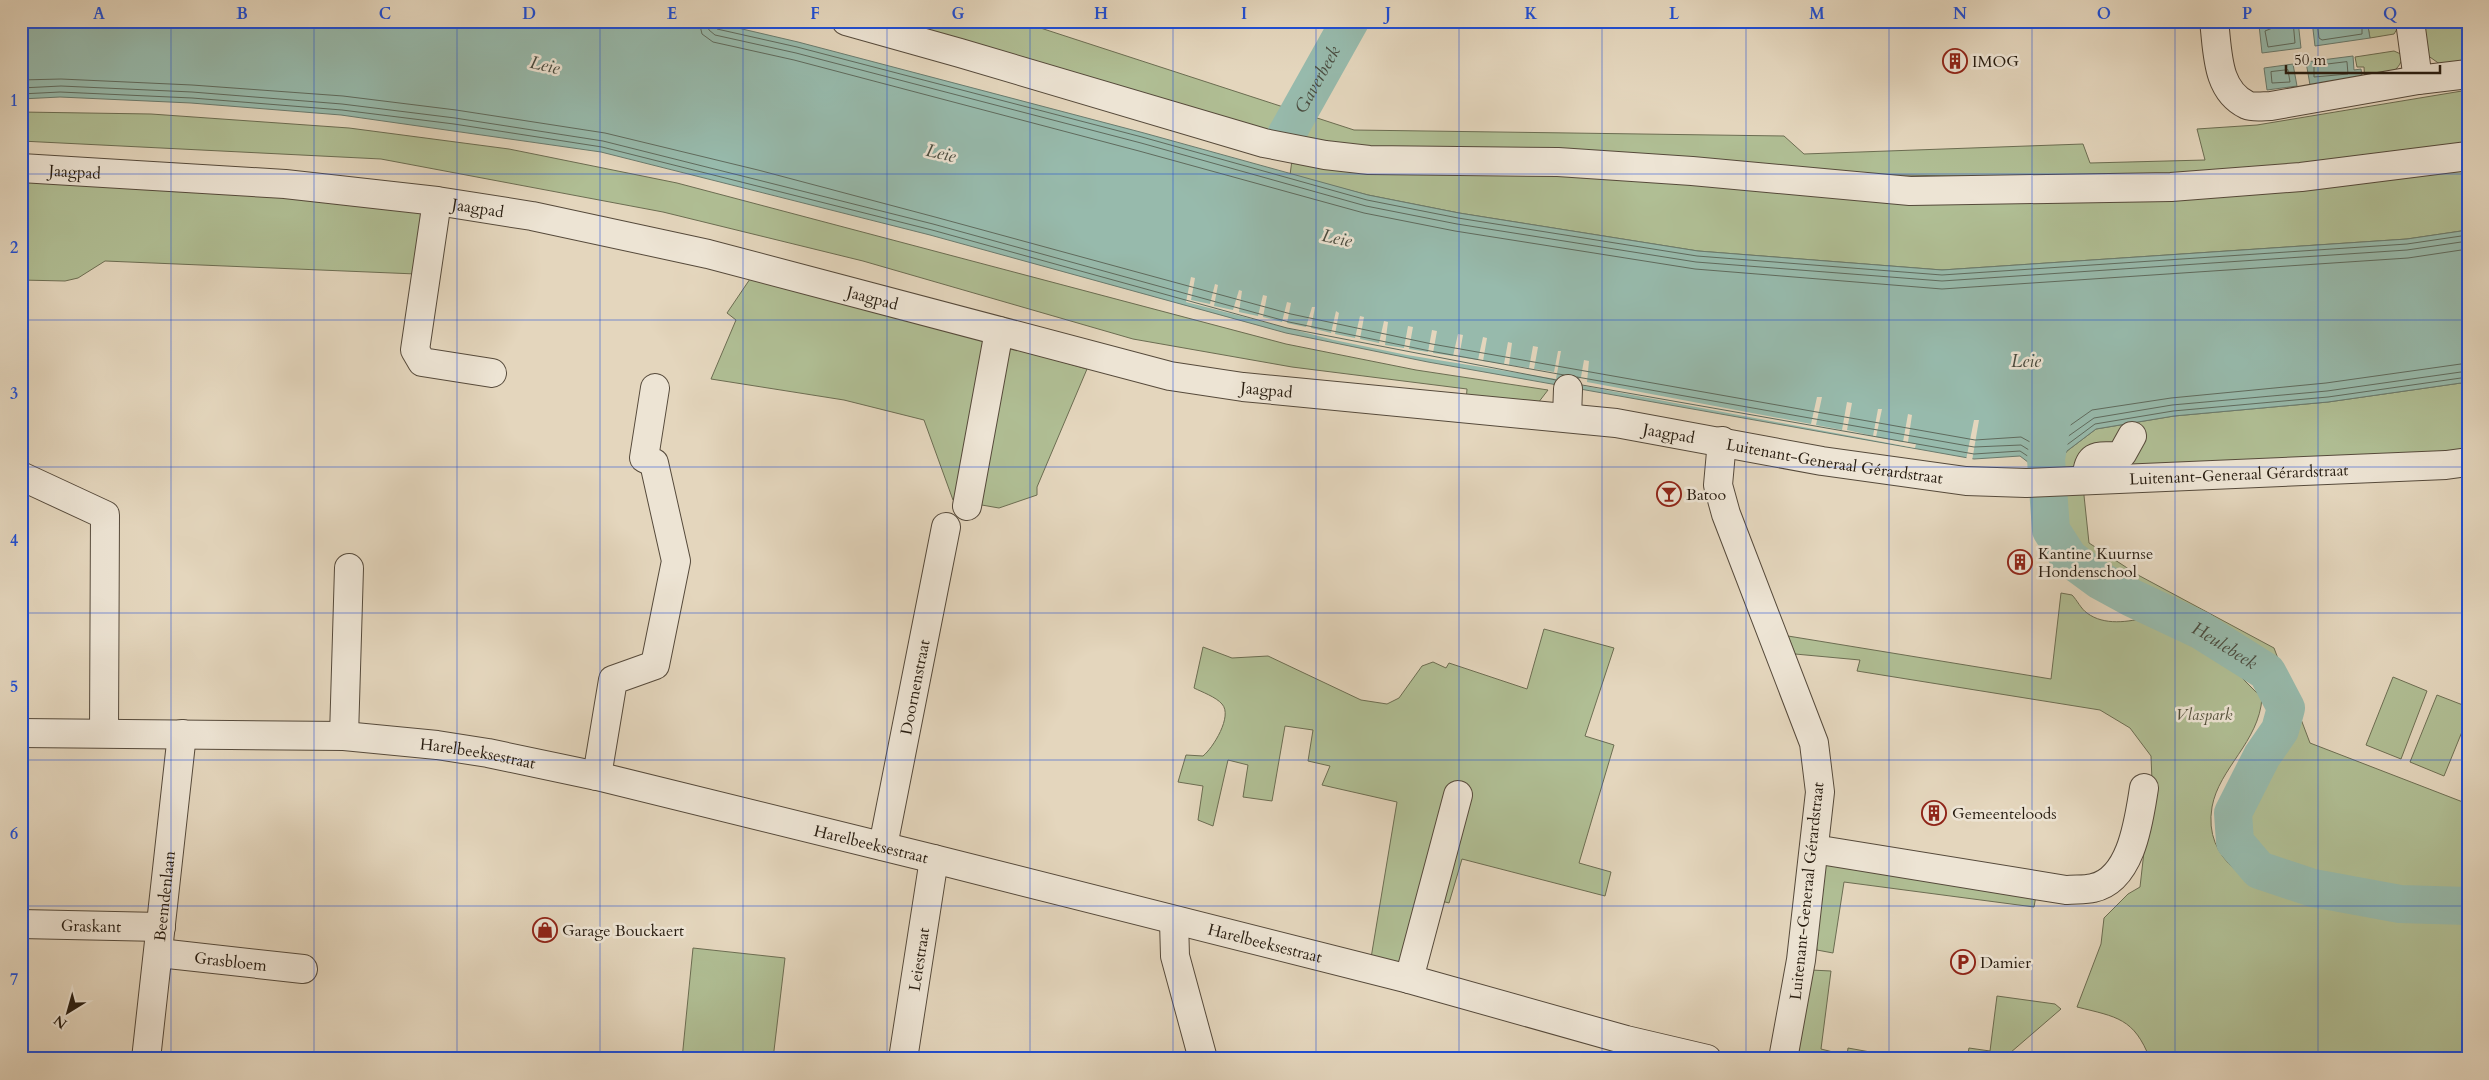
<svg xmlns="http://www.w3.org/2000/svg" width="2489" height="1080" viewBox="0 0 2489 1080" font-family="Cardo,serif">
<rect width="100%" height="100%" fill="#e4d6bd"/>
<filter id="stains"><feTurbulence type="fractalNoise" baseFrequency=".004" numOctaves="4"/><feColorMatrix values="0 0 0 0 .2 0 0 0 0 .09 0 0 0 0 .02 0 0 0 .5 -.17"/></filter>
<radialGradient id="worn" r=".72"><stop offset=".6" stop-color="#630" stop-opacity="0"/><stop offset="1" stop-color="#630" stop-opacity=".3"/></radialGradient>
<g fill="#b0be94" stroke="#6c6d52">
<path d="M885,21H1019L1354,130L1784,136L1804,154L2083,144L2090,163L2205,160L2197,129L2257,125L2468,90V146L2266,172L2023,177L1831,174L1325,147L1260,130L1026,58Z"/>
<path d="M2367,21H2402L2394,34L2370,38Z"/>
<path d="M2419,21H2468V68L2444,67L2427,55Z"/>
<path d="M2394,51L2403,55C2400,74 2381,78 2365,83L2364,67H2357L2355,57Z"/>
<path d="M21,112L151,114L349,128L509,149L677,183L1286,344L1416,370L1548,390L1538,403L1466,402L1467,389L1292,367L1133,339L863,261L663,212L381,159L21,141Z"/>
<path d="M1292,160L1615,173L1885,198L2468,161V230L2407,239L1942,270L1698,251L1459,213L1368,195L1290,175Z"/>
<path d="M21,174L425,207L416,274L105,261L78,278L65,281L21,280Z"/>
<path d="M750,279L882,310L1087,369L1037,487V495L999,508L953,500L924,420L844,400L711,379L736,320L727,313Z"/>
<path d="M2468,382V453L2058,474L2057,466L2067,451L2096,429L2174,416L2328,402Z"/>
<path d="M2083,486L2089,543L2138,575L2274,648L2310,743L2468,804V896L2398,893L2255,855L2246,844L2235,821L2237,797L2278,743L2284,723L2287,703L2270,665L2261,655L2196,616L2106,568L2079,557L2073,546L2065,526L2063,488Z"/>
<path d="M2061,593L2072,595C2077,600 2081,609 2087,613C2104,626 2129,622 2148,617L2165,632L2195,647L2237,673L2262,698C2259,742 2219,768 2212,807C2194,914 2401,919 2468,920V1059H2150C2134,1018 2117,1017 2077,1007L2101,944L2104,918L2128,894L2140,887L2152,781L2151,756L2130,728L2100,710L1857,671L1860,660L1795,654L1788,636L2051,679Z"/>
<path d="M1544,629L1614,648L1585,736L1614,745L1579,863L1611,872L1605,896L1462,859L1449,903L1434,899L1416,971L1371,958L1397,802L1322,785L1330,766L1308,761L1313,730L1285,726L1272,801L1243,797L1248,765L1228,760L1213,826L1198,820L1203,786L1178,782L1186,755L1203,756C1213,748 1233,716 1222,704C1216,697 1202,692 1194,688L1203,647L1232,658L1268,656L1361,700L1387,704L1399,698L1422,666L1433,662L1446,668L1449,663L1527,689Z"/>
<path d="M2393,677L2427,691L2401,759L2366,745Z"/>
<path d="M2437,695L2468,707V717L2444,776L2410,762Z"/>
<path d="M1826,862L2037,890L2034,907L1844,882L1833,953L1817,950L1816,943Z"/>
<path d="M693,948L785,958L773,1059H682Z"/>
<path d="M1811,970L1831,971L1821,1049L1833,1052L1832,1059H1805L1797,1048Z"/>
<path d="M1997,996L2055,1004L2061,1009L2003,1059H1967L1969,1048L1990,1051Z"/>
<path d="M1848,1048L1898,1057V1059H1839L1840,1055L1847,1056Z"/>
</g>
<g fill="#97baac" stroke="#6a7b6e">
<path d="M21,21H708L798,42L1144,133L1368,195L1459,213L1698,251L1942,270L2407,239L2468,230V382L2328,402L2174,416L2096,429L2067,451L2057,466H2033L2020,456L1974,459L1428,362L1286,333L930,235L601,152L341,115L191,103L60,97L21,99Z"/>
<path d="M2298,21L2301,48L2262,53L2259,25Z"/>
<path d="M2312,21H2367L2370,38L2315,46Z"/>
<path d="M2353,56L2354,70L2361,69L2362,76L2310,85L2306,62Z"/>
<path d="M2293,64L2297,86L2267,90L2264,68Z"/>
</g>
<g fill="#e4d6bd">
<path d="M1191,277L1195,278L1191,300L1210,304L1215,284L1218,285L1214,306L1233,310L1239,290L1242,291L1239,312L1258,316L1263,295L1267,296L1263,317L1282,322L1287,302L1291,303L1287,323L1306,327L1312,307H1315L1311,328L1331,333L1336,311L1339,313L1335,334L1355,338L1360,316L1364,317L1360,339L1379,343L1384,321L1388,322L1385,345L1404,348L1408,326L1413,327L1409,349L1428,352L1432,330L1437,331L1433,353L1453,356L1458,334L1463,335L1459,357L1478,360L1483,337L1487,338L1483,361L1504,364L1508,342L1512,343L1509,365L1529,368L1533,346L1538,347L1534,369L1554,372L1558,351H1561L1556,379L1407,355L1334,340L1186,302Z"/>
<path d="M1584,360L1589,361L1587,382L1811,424L1817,397H1822L1816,425L1842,430L1847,402L1852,403L1847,430L1873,436L1878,409H1882L1876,437L1903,442L1908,414L1912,415L1908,442L1916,444L1915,448L1574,384L1581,377Z"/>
<path d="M1974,420H1979L1972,461L1966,460Z"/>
</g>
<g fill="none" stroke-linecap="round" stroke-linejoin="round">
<g stroke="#5f6b5e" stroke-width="1">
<path d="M699,21L702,34L713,42L794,60L1139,151L1364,213L1455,231L1695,269L1942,289L2408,258L2468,249"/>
<path d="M706,21L709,30L715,35L796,53L1141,143L1366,206L1457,224L1696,262L1942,281L2407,250L2468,241"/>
<path d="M713,21L717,29L797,47L1142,137L1367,200L1458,218L1697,256L1942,275L2407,244L2468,235"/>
<path d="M2277,21L2275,27L2265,31L2268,47L2295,43L2293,21"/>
<path d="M2317,21L2319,38L2322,40L2362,34V21"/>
<path d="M2347,62L2348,74L2314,77V66Z"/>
<path d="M2288,70L2290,82L2272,83L2271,72Z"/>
<path d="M21,80L61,79L192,85L343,96L456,110L605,133L758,170L935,217L1291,314L1432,344L1975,440L2021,437L2039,447H2047L2055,436L2092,410L2171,398L2326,383L2468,363"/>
<path d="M21,88L61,86L192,92L342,104L455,118L603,141L933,224L1289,322L1430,351L1564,375"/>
<path d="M21,94L60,92L192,98L342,110L454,124L602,147L932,230L1287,328L1556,380"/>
<path d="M1577,377L1974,447L2021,445L2037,455H2050L2060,442L2094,418L2172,405L2327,391L2468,371"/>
<path d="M1582,385L1974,454L2020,451L2035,461H2053L2064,447L2095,424L2173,411L2328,397L2468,377"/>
</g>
<g stroke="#97baac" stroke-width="38">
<path id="s1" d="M1285,137L1350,21"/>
<path id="s2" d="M2053,415L2046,459L2051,530L2069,558L2099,580L2132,598L2200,630L2267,672L2286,708L2280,730L2262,756L2233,813L2235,842L2259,870L2313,888L2400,904L2468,906"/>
</g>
<defs>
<g id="minor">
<path d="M846,21L960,53L1264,143L1325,155L1369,160L1558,162L1692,171L1910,191L2171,187L2301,177L2468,156"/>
<path d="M2214,21C2218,52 2216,90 2247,105C2254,108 2264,106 2271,106L2418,80L2468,74"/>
<path d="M2410,21L2418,80"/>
<path id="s3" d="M21,168L285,184L437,201L532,216L708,254L1170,376L1243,387L1616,423L1822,461L1966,481L2026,483L2446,465L2468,462"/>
<path d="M437,201L415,350L422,362L492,373"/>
<path d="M1567,417L1568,389"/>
<path d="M1722,441L1718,485L1726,514L1814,743L1820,792L1801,960L1783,1059"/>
<path d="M2087,474C2090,447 2107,461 2122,454L2132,436"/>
<path d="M21,476L105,515L104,733"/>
<path d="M967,506L999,331"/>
<path id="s4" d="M21,733L344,736L437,745L488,753L597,776L934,859L1409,979L1626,1040L1707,1059"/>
<path d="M344,736L349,568"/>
<path d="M597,776L613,680L655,665L676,561L654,463L644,458L655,388"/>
<path id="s5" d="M883,846L946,527"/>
<path d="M1814,849L2066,890C2075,889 2085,890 2093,888C2132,880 2139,819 2144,788"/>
<path d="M1174,921L1175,956L1203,1059"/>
<path id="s6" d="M21,924L161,927"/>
<path id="s7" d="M159,953L303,969"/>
<path d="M1409,979L1458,795"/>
<path id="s8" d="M146,1059L182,734"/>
<path id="s9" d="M903,1059L934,859"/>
</g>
</defs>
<use href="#minor" stroke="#564a3b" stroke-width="30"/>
<use href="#minor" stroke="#ede4d4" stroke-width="28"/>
</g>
<path fill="none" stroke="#1d4ed8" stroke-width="1" stroke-opacity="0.55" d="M171,21V1059M314,21V1059M457,21V1059M600,21V1059M743,21V1059M887,21V1059M1030,21V1059M1173,21V1059M1316,21V1059M1459,21V1059M1602,21V1059M1746,21V1059M1889,21V1059M2032,21V1059M2175,21V1059M2318,21V1059M21,174H2468M21,320H2468M21,467H2468M21,613H2468M21,760H2468M21,906H2468"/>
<defs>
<symbol id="building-ring" viewBox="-11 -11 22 22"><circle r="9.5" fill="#ede4d4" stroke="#8f2418" stroke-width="1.5"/><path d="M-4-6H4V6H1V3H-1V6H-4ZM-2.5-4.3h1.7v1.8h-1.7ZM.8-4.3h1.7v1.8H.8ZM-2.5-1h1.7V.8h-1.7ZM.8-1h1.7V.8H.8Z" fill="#8f2418"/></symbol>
<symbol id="bar-ring" viewBox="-11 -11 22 22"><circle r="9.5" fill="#ede4d4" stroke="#8f2418" stroke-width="1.5"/><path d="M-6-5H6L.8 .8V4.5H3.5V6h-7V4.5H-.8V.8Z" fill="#8f2418"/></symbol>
<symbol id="shop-ring" viewBox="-11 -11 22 22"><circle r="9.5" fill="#ede4d4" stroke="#8f2418" stroke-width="1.5"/><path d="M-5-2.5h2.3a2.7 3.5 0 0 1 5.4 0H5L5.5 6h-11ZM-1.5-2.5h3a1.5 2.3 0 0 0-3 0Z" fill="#8f2418"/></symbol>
<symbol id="parking-ring" viewBox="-11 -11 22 22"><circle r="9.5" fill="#ede4d4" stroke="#8f2418" stroke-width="1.5"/><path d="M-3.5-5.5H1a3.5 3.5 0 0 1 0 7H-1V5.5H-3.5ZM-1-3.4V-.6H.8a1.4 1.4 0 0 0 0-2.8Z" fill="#8f2418"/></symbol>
</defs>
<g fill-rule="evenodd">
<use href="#building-ring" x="1941" y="47" width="28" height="28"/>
<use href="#bar-ring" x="1655" y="480" width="28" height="28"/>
<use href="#building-ring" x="2006" y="548" width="28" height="28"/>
<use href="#building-ring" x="1920" y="799" width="28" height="28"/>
<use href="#shop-ring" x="531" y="916" width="28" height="28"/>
<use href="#parking-ring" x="1949" y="948" width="28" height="28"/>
</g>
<g text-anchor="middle" stroke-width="5" stroke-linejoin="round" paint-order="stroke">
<g font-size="16" fill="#271c10" stroke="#ede4d4" text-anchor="start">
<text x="1972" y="67">IMOG</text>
<text x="1686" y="500">Batoo</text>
<text x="2038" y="559">Kantine Kuurnse<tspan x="2038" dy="18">Hondenschool</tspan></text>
<text x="1952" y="819">Gemeenteloods</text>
<text x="562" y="936">Garage Bouckaert</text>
<text x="1980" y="968">Damier</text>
</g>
<g font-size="16" fill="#271c10" stroke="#ede4d4">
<text dy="6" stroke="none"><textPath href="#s3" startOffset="54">Jaagpad</textPath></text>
<text dy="6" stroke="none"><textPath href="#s3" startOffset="459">Jaagpad</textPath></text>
<text dy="6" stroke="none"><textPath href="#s3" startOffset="864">Jaagpad</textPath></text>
<text dy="6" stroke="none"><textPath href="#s3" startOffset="1269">Jaagpad</textPath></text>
<text dy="6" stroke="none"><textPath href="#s3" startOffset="1674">Jaagpad</textPath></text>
<text dy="6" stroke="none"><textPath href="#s3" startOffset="1842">Luitenant-Generaal Gérardstraat</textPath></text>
<text dy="6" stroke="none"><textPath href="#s3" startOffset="2248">Luitenant-Generaal Gérardstraat</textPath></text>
<text dy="6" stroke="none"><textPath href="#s5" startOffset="162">Doornenstraat</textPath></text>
<text dy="6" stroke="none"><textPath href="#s4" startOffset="458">Harelbeeksestraat</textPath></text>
<text dy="6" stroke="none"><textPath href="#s4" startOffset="862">Harelbeeksestraat</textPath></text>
<text transform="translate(1806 891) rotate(-84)" y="6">Luitenant-Generaal Gérardstraat</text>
<text dy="6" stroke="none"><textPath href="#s8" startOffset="164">Beemdenlaan</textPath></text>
<text dy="6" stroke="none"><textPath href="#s6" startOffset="70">Graskant</textPath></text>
<text dy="6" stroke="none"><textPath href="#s4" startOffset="1268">Harelbeeksestraat</textPath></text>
<text dy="6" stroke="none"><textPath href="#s9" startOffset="101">Leiestraat</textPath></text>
<text dy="6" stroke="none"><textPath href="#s7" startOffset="72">Grasbloem</textPath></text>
</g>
<g font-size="16" font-style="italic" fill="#504d38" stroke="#ede4d4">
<text x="2204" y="720">Vlaspark</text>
</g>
<g font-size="18" font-style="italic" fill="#494b3f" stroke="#ede4d4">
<text transform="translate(545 65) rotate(13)" y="6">Leie</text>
<text dy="6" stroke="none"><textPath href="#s1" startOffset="66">Gaverbeek</textPath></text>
<text transform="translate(941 153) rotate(13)" y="6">Leie</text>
<text transform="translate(1337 238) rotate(12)" y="6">Leie</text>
<text x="2026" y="367">Leie</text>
<text dy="6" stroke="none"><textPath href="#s2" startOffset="328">Heulebeek</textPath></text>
</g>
</g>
<rect width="2489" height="1080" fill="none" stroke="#e4d6bd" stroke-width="55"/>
<g transform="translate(68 1012) rotate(217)" stroke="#ede4d4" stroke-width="4" paint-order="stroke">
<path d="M0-4L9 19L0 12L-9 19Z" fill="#271c10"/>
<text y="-8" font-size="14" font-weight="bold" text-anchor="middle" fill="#271c10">N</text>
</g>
<path d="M2286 65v8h154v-8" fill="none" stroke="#271c10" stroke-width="2.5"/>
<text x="2294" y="65" font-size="15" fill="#271c10" stroke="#ede4d4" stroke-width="4" paint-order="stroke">50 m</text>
<rect x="28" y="28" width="2434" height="1024" fill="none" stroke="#1d4ed8" stroke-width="2"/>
<g font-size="16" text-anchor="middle" font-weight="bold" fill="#1d4ed8">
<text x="99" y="19">A</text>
<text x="242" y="19">B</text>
<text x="385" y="19">C</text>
<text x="529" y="19">D</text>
<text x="672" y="19">E</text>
<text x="815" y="19">F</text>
<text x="958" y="19">G</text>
<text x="1101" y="19">H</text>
<text x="1244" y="19">I</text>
<text x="1388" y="19">J</text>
<text x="1531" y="19">K</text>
<text x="1674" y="19">L</text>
<text x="1817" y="19">M</text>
<text x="1960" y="19">N</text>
<text x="2104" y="19">O</text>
<text x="2247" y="19">P</text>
<text x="2390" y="19">Q</text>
<text x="14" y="106">1</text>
<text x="14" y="253">2</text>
<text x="14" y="399">3</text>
<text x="14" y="546">4</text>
<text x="14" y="692">5</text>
<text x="14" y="839">6</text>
<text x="14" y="985">7</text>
</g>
<rect width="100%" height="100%" filter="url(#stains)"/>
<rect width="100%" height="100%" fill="url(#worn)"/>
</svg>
